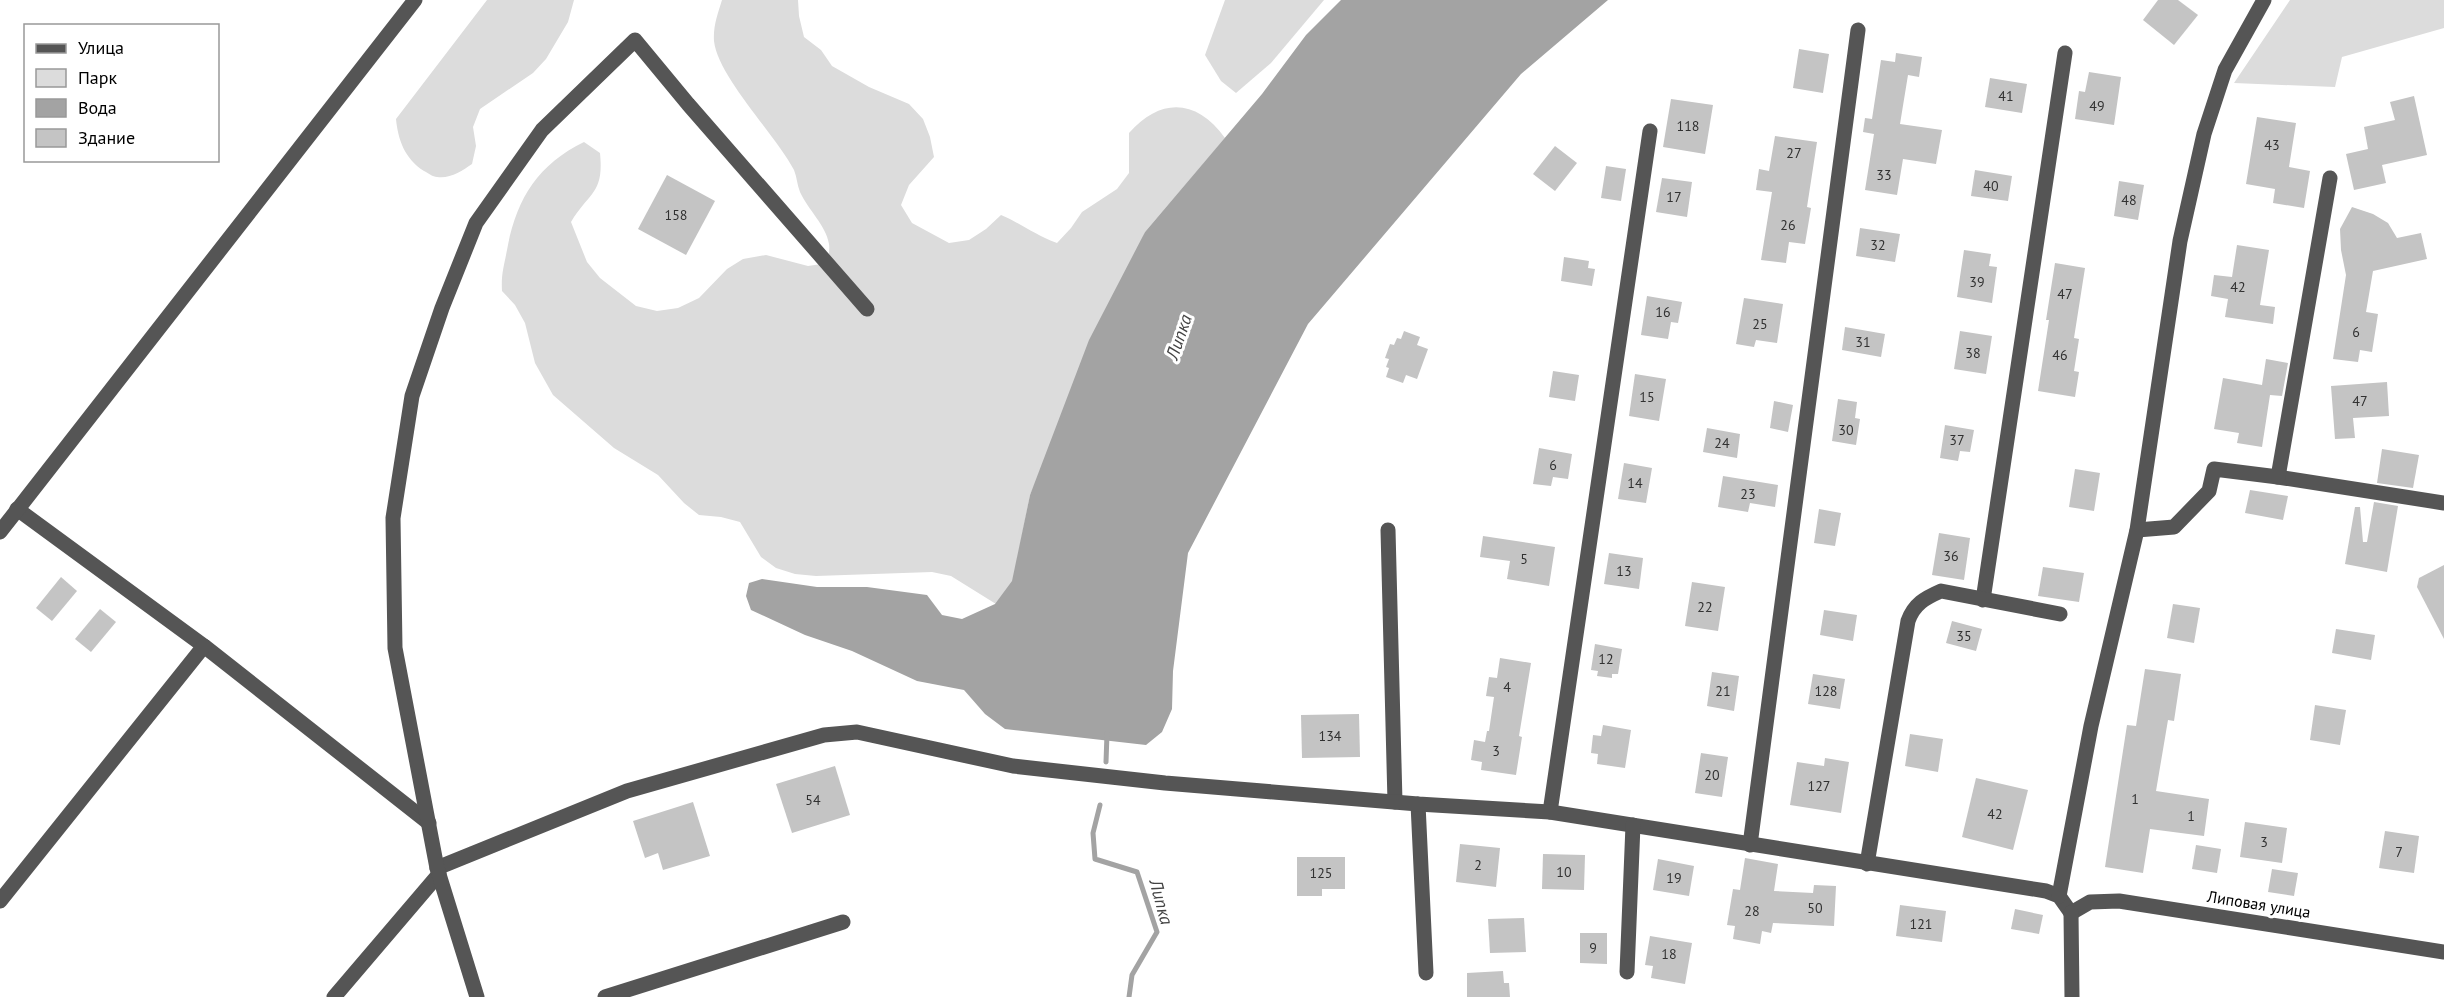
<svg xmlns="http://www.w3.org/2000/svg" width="2444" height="997" viewBox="0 0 2444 997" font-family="'PT Sans',sans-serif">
<rect width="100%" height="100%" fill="#fff"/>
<g fill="#dcdcdc">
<path d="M487,0H574L568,22L546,59L533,73L480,109L473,127L476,146L472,164C462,171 450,179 437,177C433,177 428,173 424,171C405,159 398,140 396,119Z"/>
<path d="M722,0H798L799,16L804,37L821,50L832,66L869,87L909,104L923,119L930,137L934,157L909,185L901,205L912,223L949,243L969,240L986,229L1001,215C1022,224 1035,235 1057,243L1071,228L1082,212L1117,189L1129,173V133C1161,97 1197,99 1225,138L1145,232L1030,495L1013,581L996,604L951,576L932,572L816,576L795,574L776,568L761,557L740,522L721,517L699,515L684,503L658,475L614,448L553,395L535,363L525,323L515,305L502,291C501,274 504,266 507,250C516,200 537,165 584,142L600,153C604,194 590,191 571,222L587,262L600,278L636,306L657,311L678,308L699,298L727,269L743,259L766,255L808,266L828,263C828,257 830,250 829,244C826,225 808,210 800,192C797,185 797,177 794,170C775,134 718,77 714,41C713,26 718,13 722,0Z"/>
<path d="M1225,0H1324L1271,63L1236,93L1221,81L1205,55Z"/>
<path d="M2290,0H2444V28L2342,57L2335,87L2234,83Z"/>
</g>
<path fill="#a3a3a3" d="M1341,0H1608L1521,74L1308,324L1188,553L1173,671L1172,709L1162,732L1146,745L1005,729L985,714L964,690L917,681L852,651L805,635L751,610L746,596L749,583L762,579L817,587H867L927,595L942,615L962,619L995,604L1012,581L1030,495L1089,340L1145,232L1262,94L1306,35Z"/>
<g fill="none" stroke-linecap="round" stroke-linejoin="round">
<g stroke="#a3a3a3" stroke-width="5">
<path d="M1106,762L1107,734"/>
<path d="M1100,805L1093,833L1095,859L1137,872L1157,932L1132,975L1129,997"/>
</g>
</g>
<g fill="#c4c4c4">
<path d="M2158,0H2178L2198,15L2174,45L2143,20Z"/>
<path d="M1799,49L1829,54L1823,93L1793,88Z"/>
<path d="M1896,53L1922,57L1919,77L1908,75L1900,124L1942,130L1936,164L1903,159L1897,195L1865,190L1874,134L1863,132L1865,118L1872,119L1881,60L1895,62Z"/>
<path d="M2089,72L2121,77L2114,125L2075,119L2079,91L2085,92Z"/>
<path d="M1990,78L2027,84L2022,113L1985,107Z"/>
<path d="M2414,96L2427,155L2382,165L2386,183L2354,190L2346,154L2368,149L2364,127L2395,120L2390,102Z"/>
<path d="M1671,99L1713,105L1705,154L1663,147Z"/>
<path d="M2257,117L2296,123L2289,167L2310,171L2304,208L2273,203L2275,189L2246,184Z"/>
<path d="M1775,136L1817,142L1807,207L1811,208L1805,244L1789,242L1786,263L1761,260L1772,192L1756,190L1759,169L1769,171Z"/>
<path d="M1555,146L1577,163L1555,191L1533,174Z"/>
<path d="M1606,166L1626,169L1621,201L1601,198Z"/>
<path d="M1975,170L2012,176L2008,201L1971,196Z"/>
<path d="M667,175L715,201L686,255L638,229Z"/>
<path d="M1662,178L1692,182L1687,217L1656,212Z"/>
<path d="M2119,181L2144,185L2138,220L2114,216Z"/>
<path d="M2352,207L2373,214L2388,223L2397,238L2421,233L2427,259L2373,271L2366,312L2378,314L2372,352L2360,350L2358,362L2333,359L2346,275L2341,250L2340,229Z"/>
<path d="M1860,228L1900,234L1895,262L1856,256Z"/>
<path d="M2237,245L2269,250L2260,305L2275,307L2273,324L2225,317L2228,299L2211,296L2214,275L2232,277Z"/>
<path d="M1964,250L1991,254L1989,266L1997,267L1992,303L1957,297Z"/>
<path d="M1564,257L1589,261L1588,268L1595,269L1592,286L1561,281Z"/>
<path d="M2055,263L2085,268L2074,338L2079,339L2074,371L2079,372L2075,397L2038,391L2049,320H2046Z"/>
<path d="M1647,296L1682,302L1678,323L1671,322L1668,339L1641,335Z"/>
<path d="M1744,298L1783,304L1777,343L1756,340L1754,347L1736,344Z"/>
<path d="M1845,327L1885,334L1881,357L1842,350Z"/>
<path d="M1404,331L1420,337L1417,345L1428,349L1417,379L1406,375L1403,383L1386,377L1389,368L1386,367L1389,359L1385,358L1390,344L1394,345L1397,338L1401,339Z"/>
<path d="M1960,331L1992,336L1986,374L1954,369Z"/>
<path d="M2266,359L2288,363L2282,396L2270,395L2262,447L2237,443L2239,433L2214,429L2223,378L2262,385Z"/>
<path d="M1553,371L1579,375L1575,401L1549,397Z"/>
<path d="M1635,374L1666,379L1659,421L1629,416Z"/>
<path d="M2387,382L2389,416L2353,418L2355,438L2335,439L2331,386Z"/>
<path d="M1838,399L1857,402L1855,418L1860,419L1856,445L1832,441Z"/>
<path d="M1774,401L1793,405L1788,432L1770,428Z"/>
<path d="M1945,425L1974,430L1970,452L1960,451L1958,461L1940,458Z"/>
<path d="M1707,428L1740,434L1737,458L1703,452Z"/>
<path d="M1539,448L1572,454L1568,479L1553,477L1551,486L1533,484Z"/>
<path d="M2382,449L2419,455L2413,488L2377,483Z"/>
<path d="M1624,463L1652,468L1646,503L1618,499Z"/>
<path d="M2075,469L2100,473L2094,511L2069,507Z"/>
<path d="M1723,476L1778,485L1775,507L1750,503L1748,512L1718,507Z"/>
<path d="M2250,490L2288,496L2283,520L2245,513Z"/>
<path d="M2374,502L2398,506L2387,572L2345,564L2355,507H2360L2363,542H2367Z"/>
<path d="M1819,509L1841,513L1835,546L1814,543Z"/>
<path d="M1939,533L1970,538L1964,580L1932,575Z"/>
<path d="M1483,536L1555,547L1549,586L1507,579L1510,561L1480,557Z"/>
<path d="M1609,553L1643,558L1639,589L1604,584Z"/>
<path d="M2444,565V639L2417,587L2419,578Z"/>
<path d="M2043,567L2084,573L2079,602L2038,596Z"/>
<path d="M61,577L77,591L52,621L36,608Z"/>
<path d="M1692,582L1725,587L1718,631L1685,626Z"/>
<path d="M2173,604L2200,608L2194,643L2167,638Z"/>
<path d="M100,609L116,622L91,652L75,639Z"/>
<path d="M1824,610L1857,615L1853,641L1820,635Z"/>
<path d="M1952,621L1982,629L1976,651L1946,643Z"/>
<path d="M2336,629L2375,635L2371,660L2332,653Z"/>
<path d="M1595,644L1622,649L1618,674H1612V678L1597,676L1598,671L1591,670Z"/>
<path d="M1500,658L1531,663L1519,736L1522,737L1516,775L1481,770L1482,762L1471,760L1474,740L1485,742L1487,731H1489L1494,697L1486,696L1489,677L1497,678Z"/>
<path d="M2145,669L2181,674L2174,721L2168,720L2156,791L2209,799L2204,836L2150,829L2143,873L2105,867L2127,725L2136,726Z"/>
<path d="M1712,672L1739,676L1734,711L1707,706Z"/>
<path d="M1813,674L1845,679L1840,709L1808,704Z"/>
<path d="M2315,705L2346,710L2340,745L2310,740Z"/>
<path d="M1359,714L1360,757L1302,758L1301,715Z"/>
<path d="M1603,725L1631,730L1625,768L1597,764L1598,754L1591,753L1593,735L1601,736Z"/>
<path d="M1910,734L1943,739L1938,772L1905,766Z"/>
<path d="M1701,753L1728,757L1722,797L1695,793Z"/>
<path d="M1825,758L1849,762L1841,813L1790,805L1797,762L1824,766Z"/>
<path d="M835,766L850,815L792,833L776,784Z"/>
<path d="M1976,778L2028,790L2013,850L1962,837Z"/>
<path d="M693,802L710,856L663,870L658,853L645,858L633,821Z"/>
<path d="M2245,822L2287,828L2282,863L2240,857Z"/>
<path d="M2385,831L2419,836L2414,873L2379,868Z"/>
<path d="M1460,844L1500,848L1496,887L1456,882Z"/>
<path d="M2196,845L2221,849L2217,873L2192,869Z"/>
<path d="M1543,854L1585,855L1584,890L1542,889Z"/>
<path d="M1297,857H1345V889H1322V896H1297Z"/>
<path d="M1745,858L1778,864L1774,891L1813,893L1814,885L1836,886L1834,926L1773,923L1771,933L1762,931L1760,944L1733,939L1735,926L1727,925L1733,889L1740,890Z"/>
<path d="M1658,859L1694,866L1689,896L1653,890Z"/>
<path d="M2272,869L2298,873L2294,896L2268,892Z"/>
<path d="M1900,905L1946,911L1942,942L1896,936Z"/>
<path d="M2015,909L2043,915L2039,934L2011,929Z"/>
<path d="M1524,918L1526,952L1490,953L1488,919Z"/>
<path d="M1580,933H1607V964L1580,963Z"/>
<path d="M1650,936L1692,943L1685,984L1651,978L1653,966L1645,965Z"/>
<path d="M1503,971L1504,983H1509L1510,997H1467V973Z"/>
</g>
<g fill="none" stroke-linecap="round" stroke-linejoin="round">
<g stroke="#555" stroke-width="15">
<path d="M2278,477L2444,503"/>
<path d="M17,509L204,646L429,823"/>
<path d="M1388,530L1395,802"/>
<path d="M2137,530L2174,527L2209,491L2214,469L2278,477L2330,178"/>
<path d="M0,532L415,0"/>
<path d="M1983,600L2065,53"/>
<path d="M1418,804L1426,973"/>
<path d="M1550,812L1650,131"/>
<path d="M1750,845L1858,30"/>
<path d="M1867,864L1908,621C1914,604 1925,598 1941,591L2060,614"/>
<path d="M437,868L627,791L824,735L857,732L1013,766L1165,783L1418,804L1550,812L2046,891L2059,896L2071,913"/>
<path d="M2059,896L2091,726L2137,530L2180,241L2204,134L2225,70L2264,0"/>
<path d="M0,901L204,646"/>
<path d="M2071,913L2090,902L2119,901L2444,952"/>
<path d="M2071,913L2072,997"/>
<path d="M1627,972L1633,825"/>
<path d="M334,997L439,874"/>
<path d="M477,997L437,868L395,648L393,518L412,396L442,308L476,223L542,130L635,40L688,104L867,309"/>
<path d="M605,997L843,922"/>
</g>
</g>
<g text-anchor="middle" stroke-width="6" stroke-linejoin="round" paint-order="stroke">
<g font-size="14" fill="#313131">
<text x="2006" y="101">41</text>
<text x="2097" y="111">49</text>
<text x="1688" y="131">118</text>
<text x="2272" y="150">43</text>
<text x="1794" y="158">27</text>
<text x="1884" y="180">33</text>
<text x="1991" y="191">40</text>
<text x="1674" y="202">17</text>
<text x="2129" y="205">48</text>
<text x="676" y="220">158</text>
<text x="1788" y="230">26</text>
<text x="1878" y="250">32</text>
<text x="1977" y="287">39</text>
<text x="2238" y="292">42</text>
<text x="2065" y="299">47</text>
<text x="1663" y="317">16</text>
<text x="1760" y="329">25</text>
<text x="2356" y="337">6</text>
<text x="1863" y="347">31</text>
<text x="1973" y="358">38</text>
<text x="2060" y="360">46</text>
<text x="1647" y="402">15</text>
<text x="2360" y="406">47</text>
<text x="1846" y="435">30</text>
<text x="1957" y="445">37</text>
<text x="1722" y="448">24</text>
<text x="1553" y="470">6</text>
<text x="1635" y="488">14</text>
<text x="1748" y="499">23</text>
<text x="1951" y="561">36</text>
<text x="1524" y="564">5</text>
<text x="1624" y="576">13</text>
<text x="1705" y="612">22</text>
<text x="1964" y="641">35</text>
<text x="1606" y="664">12</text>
<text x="1507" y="692">4</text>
<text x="1723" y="696">21</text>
<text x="1826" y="696">128</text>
<text x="1330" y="741">134</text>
<text x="1496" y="756">3</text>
<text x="1712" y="780">20</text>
<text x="1819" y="791">127</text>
<text x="2135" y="804">1</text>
<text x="813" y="805">54</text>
<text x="1995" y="819">42</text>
<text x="2191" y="821">1</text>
<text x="2264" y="847">3</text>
<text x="2399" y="857">7</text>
<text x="1478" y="870">2</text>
<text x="1564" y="877">10</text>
<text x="1321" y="878">125</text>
<text x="1674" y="883">19</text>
<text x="1815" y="913">50</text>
<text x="1752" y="916">28</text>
<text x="1921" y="929">121</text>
<text x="1593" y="953">9</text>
<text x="1669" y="959">18</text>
</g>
<g font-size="16" fill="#000" stroke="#fff">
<text transform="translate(2259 904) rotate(9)" y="6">Липовая улица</text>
</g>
<g font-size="18" font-style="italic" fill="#444" stroke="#fff">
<text transform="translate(1179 337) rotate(-71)" y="6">Липка</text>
<text transform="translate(1161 902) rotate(75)" y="6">Липка</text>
</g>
</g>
<rect x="24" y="24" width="195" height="138" fill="#ffffff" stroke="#999999" stroke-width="1.5"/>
<rect x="36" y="44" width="30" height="9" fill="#555555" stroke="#999999" stroke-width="1.5"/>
<text x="78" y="54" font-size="18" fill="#000000">Улица</text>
<rect x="36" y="69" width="30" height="18" fill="#dcdcdc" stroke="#999999" stroke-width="1.5"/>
<text x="78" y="84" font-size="18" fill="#000000">Парк</text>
<rect x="36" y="99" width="30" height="18" fill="#a3a3a3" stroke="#999999" stroke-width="1.5"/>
<text x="78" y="114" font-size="18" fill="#000000">Вода</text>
<rect x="36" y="129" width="30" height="18" fill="#c4c4c4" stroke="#999999" stroke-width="1.5"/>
<text x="78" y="144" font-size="18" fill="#000000">Здание</text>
</svg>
